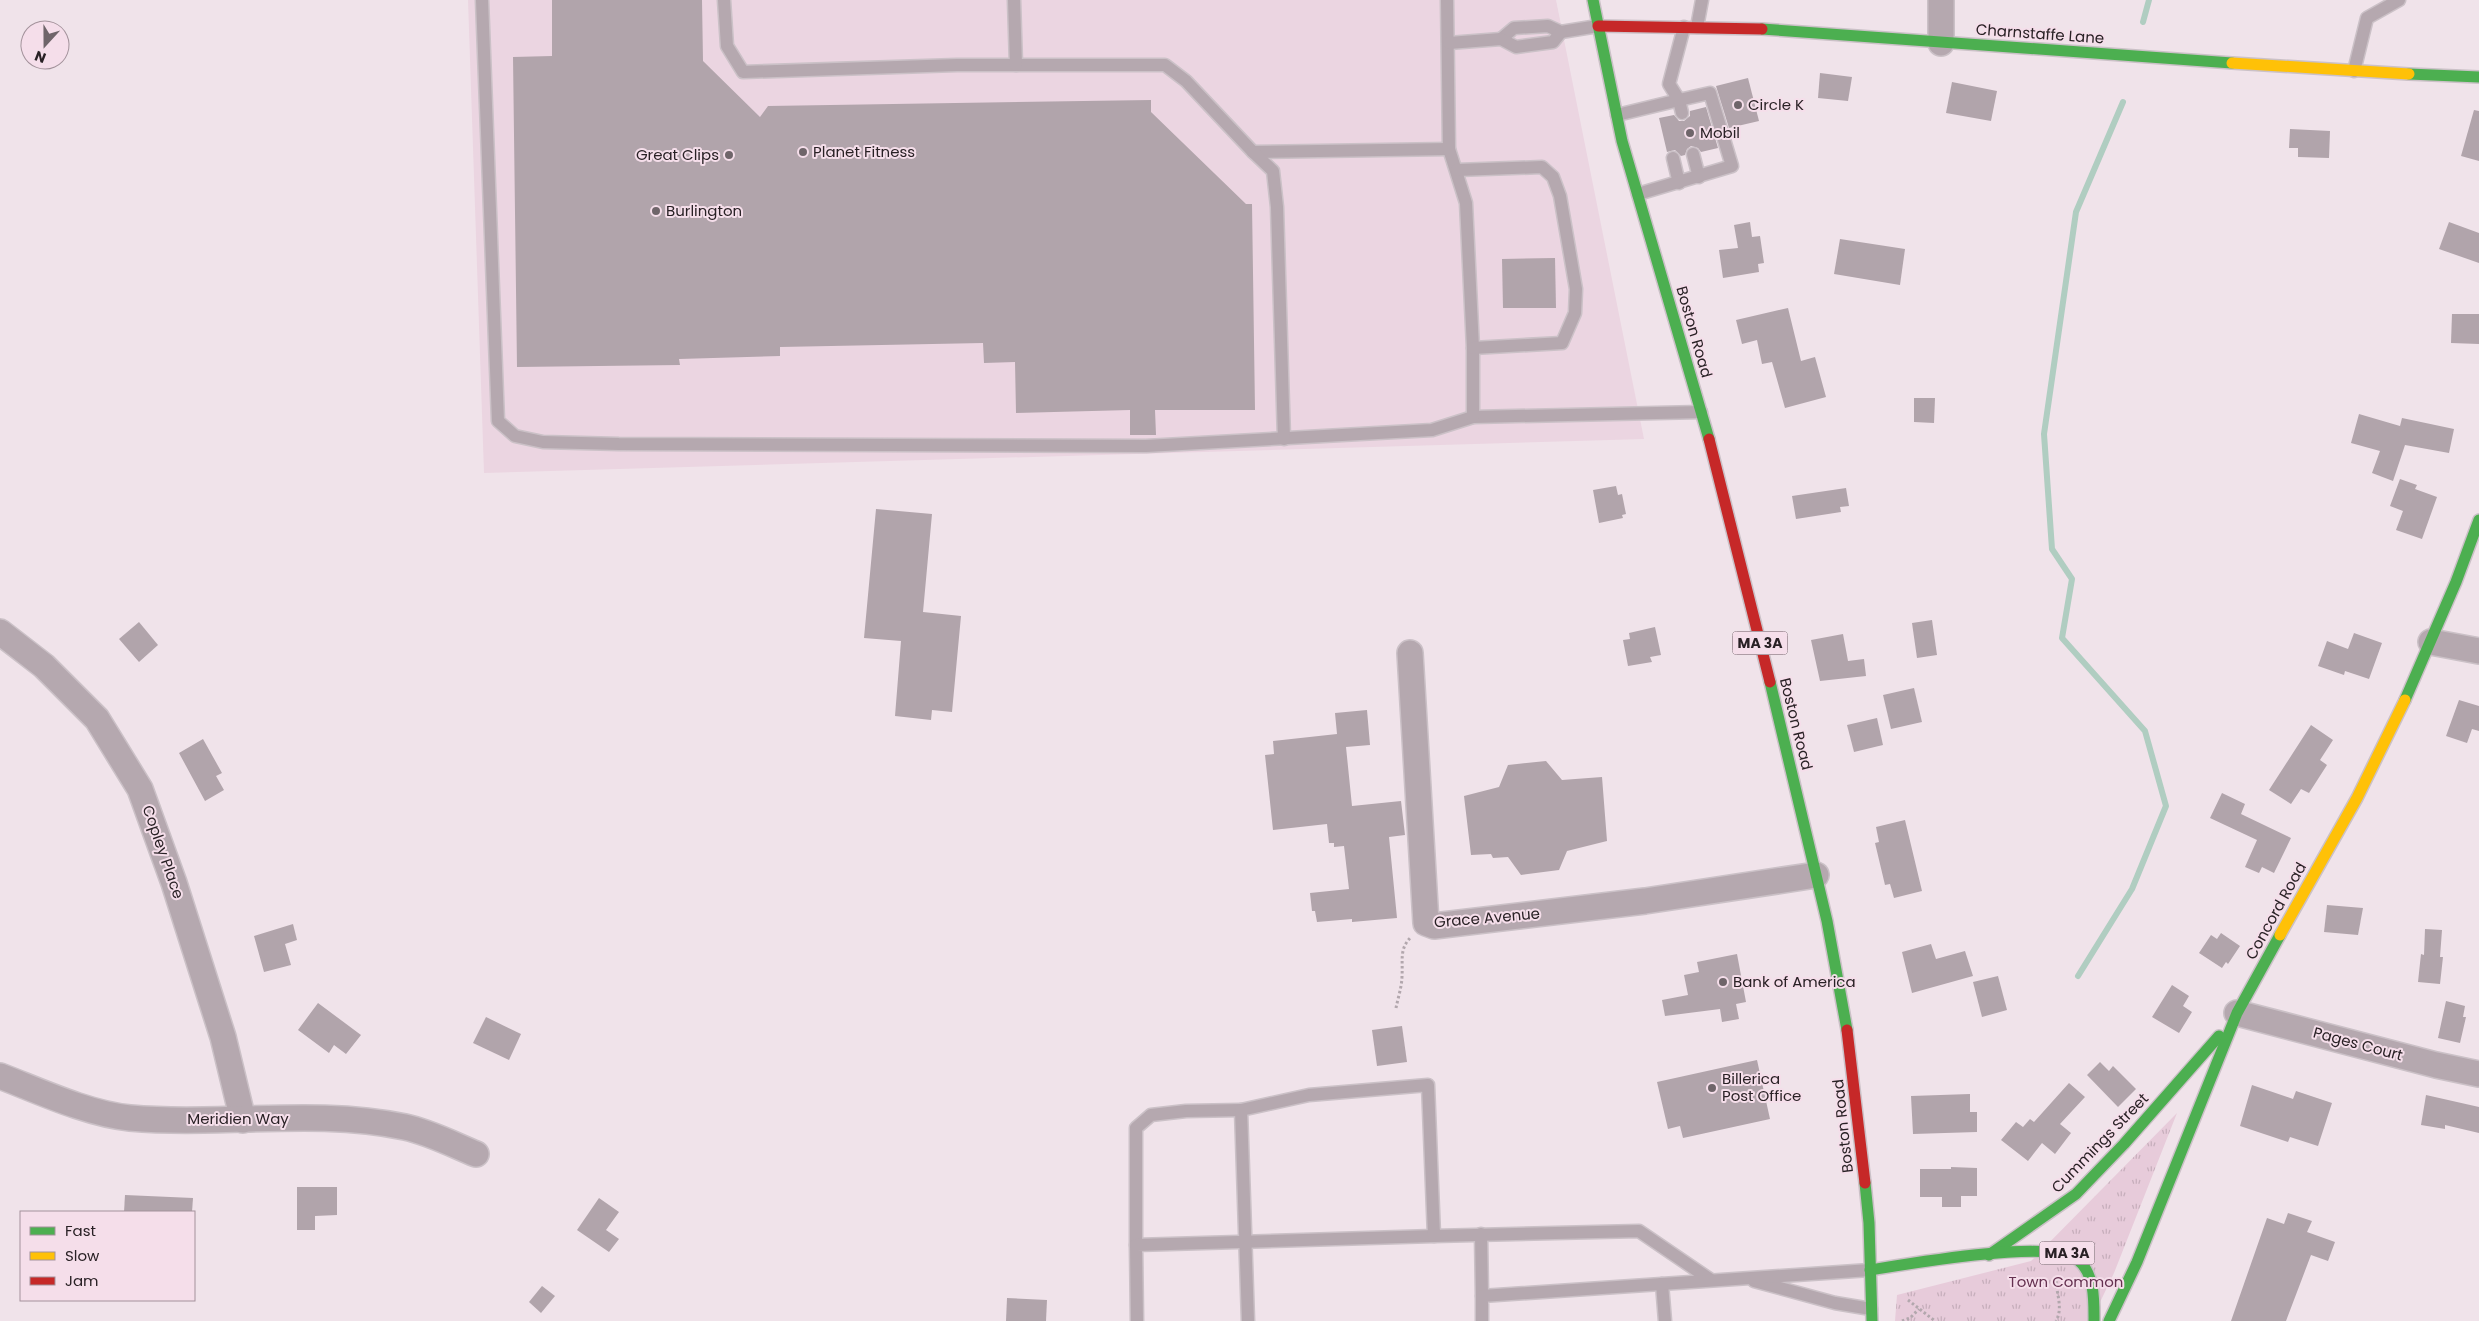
<svg xmlns="http://www.w3.org/2000/svg" width="2479" height="1321" viewBox="0 0 2479 1321" font-family="Poppins,sans-serif">
<defs>
<pattern id="grass-tufts" width="24" height="20" patternUnits="userSpaceOnUse" patternTransform="scale(1.25)"><rect width="24" height="20" fill="#e7cbda"/><path d="M3 7l-1-3M5 7V3M7 7l1-3M15 17l-1-3M17 17v-4M19 17l1-3" fill="none" stroke="#c6aebb"/></pattern>
</defs>
<rect width="100%" height="100%" fill="#f0e3ea"/>
<path fill="#ebd5e1" d="M468,0H1556L1644,439L484,473Z"/>
<path fill="url(#grass-tufts)" d="M2177,1113L2114,1273L2091,1321H1895L1897,1295L2031,1261Z"/>
<g fill="none" stroke-linecap="round" stroke-linejoin="round">
<g stroke="#b0cdc1" stroke-width="6">
<path d="M2143,22L2149,0"/>
<path d="M2078,976L2132,889L2166,806L2145,731L2062,638L2072,579L2052,549L2044,434L2076,212L2123,102"/>
</g>
</g>
<g fill="#b1a4ab">
<path d="M552,0H702L703,61L760,117L768,106L1151,100V112L1246,204H1252L1255,410H1155L1156,435H1130V410L1016,413L1015,362L984,363L983,343L780,347V356L679,359L680,365L517,367L513,57L552,56Z"/>
<path d="M1820,73L1852,77L1848,101L1818,98Z"/>
<path d="M1748,78L1759,121L1729,128L1716,86Z"/>
<path d="M1952,82L1997,91L1991,121L1946,113Z"/>
<path d="M1706,107L1718,148L1701,152L1698,148L1691,146L1687,149L1685,155L1681,156L1675,150L1667,152L1659,118L1674,115L1679,121H1684L1690,116V111Z"/>
<path d="M2474,110L2479,111V161L2461,156Z"/>
<path d="M2290,129L2330,131L2329,158L2298,157V148H2289Z"/>
<path d="M1750,222L1752,237L1760,236L1764,263L1758,264L1759,272L1723,278L1719,250L1738,248L1734,225Z"/>
<path d="M2449,222L2479,233V263L2439,249Z"/>
<path d="M1840,239L1905,249L1900,285L1834,274Z"/>
<path d="M1555,258L1556,308H1503L1502,259Z"/>
<path d="M1788,308L1801,361L1815,357L1826,397L1785,408L1772,362L1762,364L1757,340L1742,344L1736,320Z"/>
<path d="M2452,314H2479V344L2451,343Z"/>
<path d="M1914,398H1935L1934,423L1914,422Z"/>
<path d="M2359,414L2400,426L2402,418L2454,429L2449,453L2405,445L2393,481L2372,473L2380,451L2351,443Z"/>
<path d="M2400,479L2417,485L2415,489L2437,497L2422,539L2396,530L2403,511L2390,506Z"/>
<path d="M1616,486L1618,495L1622,494L1626,514L1622,515L1623,518L1599,523L1593,490Z"/>
<path d="M1846,488L1849,506L1840,507L1841,512L1796,519L1792,496Z"/>
<path d="M876,509L932,514L923,612L961,616L952,712L932,710L931,720L895,716L901,641L864,638Z"/>
<path d="M1932,620L1937,655L1917,658L1912,623Z"/>
<path d="M139,622L158,645L139,662L119,639Z"/>
<path d="M1655,627L1661,655L1650,657L1652,662L1628,666L1623,640L1630,639L1629,633Z"/>
<path d="M2354,633L2382,643L2369,679L2345,671L2344,675L2318,666L2327,641L2348,649Z"/>
<path d="M1843,634L1848,661L1864,659L1866,676L1820,681L1811,640Z"/>
<path d="M1914,688L1922,722L1891,729L1883,695Z"/>
<path d="M2459,700L2479,706V731L2472,729L2467,743L2446,736Z"/>
<path d="M1367,710L1370,745L1346,747L1352,806L1401,801L1405,835L1389,837L1397,918L1352,922V919L1317,922L1315,911H1312L1310,893L1349,889L1344,846L1334,847V843H1329L1327,824L1273,830L1265,755L1274,754L1273,741L1337,734L1335,713Z"/>
<path d="M1877,718L1883,745L1854,752L1847,725Z"/>
<path d="M2311,725L2333,740L2320,760L2327,765L2309,793L2301,789L2291,804L2269,790Z"/>
<path d="M203,739L222,773L216,776L224,790L205,801L179,753Z"/>
<path d="M1546,761L1562,780L1602,777L1607,841L1567,851L1559,870L1521,875L1508,857L1493,858L1491,854L1471,855L1464,796L1499,787L1508,765Z"/>
<path d="M2222,793L2245,804L2241,814L2291,838L2274,873L2262,867L2259,873L2245,867L2257,840L2210,818Z"/>
<path d="M1905,820L1922,891L1894,898L1890,884L1885,885L1875,843L1879,842L1876,827Z"/>
<path d="M2327,905L2363,908L2358,935L2324,932Z"/>
<path d="M293,924L297,940L285,944L291,965L264,972L254,936Z"/>
<path d="M2425,929L2442,930L2440,957H2443L2440,984L2418,982L2421,954L2424,955Z"/>
<path d="M2221,933L2240,946L2228,964L2226,962L2222,968L2199,953L2211,935L2217,939Z"/>
<path d="M1931,944L1936,959L1965,951L1973,976L1912,993L1902,952Z"/>
<path d="M1737,954L1746,1002L1736,1004L1739,1019L1722,1022L1720,1009L1665,1016L1662,1000L1688,995L1684,975L1699,972L1697,962Z"/>
<path d="M1998,976L2007,1010L1982,1017L1973,982Z"/>
<path d="M2172,985L2189,996L2183,1006L2192,1012L2179,1033L2152,1017Z"/>
<path d="M2446,1001L2465,1006L2463,1017H2466L2460,1043L2438,1038Z"/>
<path d="M318,1003L361,1035L346,1054L334,1045L329,1053L298,1030Z"/>
<path d="M486,1017L521,1034L509,1060L473,1043Z"/>
<path d="M1402,1026L1407,1062L1377,1066L1372,1030Z"/>
<path d="M1757,1060L1770,1119L1683,1138L1680,1126L1668,1129L1657,1082Z"/>
<path d="M2100,1062L2109,1071L2113,1066L2136,1089L2118,1107L2087,1075Z"/>
<path d="M2069,1083L2085,1097L2060,1124L2071,1133L2055,1154L2042,1143L2028,1161L2001,1140L2016,1122L2023,1127L2030,1119L2034,1122Z"/>
<path d="M2252,1085L2293,1099L2296,1091L2332,1103L2318,1146L2290,1137L2288,1142L2240,1126Z"/>
<path d="M1970,1094V1112H1977V1132L1913,1134L1911,1096Z"/>
<path d="M2426,1095L2479,1107V1133L2445,1125V1129L2421,1125Z"/>
<path d="M1951,1167L1977,1168V1196H1961V1207H1942V1197H1920V1169H1951Z"/>
<path d="M297,1187H337V1215L315,1216V1230H297Z"/>
<path d="M125,1195L193,1198L192,1212H124Z"/>
<path d="M599,1198L619,1212L606,1230L619,1239L609,1252L577,1230Z"/>
<path d="M2288,1213L2312,1221L2307,1232L2335,1242L2328,1261L2311,1255L2286,1321H2231L2267,1218L2284,1224Z"/>
<path d="M542,1286L555,1296L541,1313L529,1302Z"/>
<path d="M1007,1298L1047,1300L1046,1321H1006Z"/>
</g>
<g fill="none" stroke-linecap="round" stroke-linejoin="round">
<defs>
<g id="lane">
<path d="M482,0L498,421L515,436L543,442L619,444L1146,446L1432,430L1473,417L1701,412"/>
<path d="M724,0L727,46L743,72L957,65H1165L1186,81L1253,152L1449,149"/>
<path d="M1014,0L1016,65"/>
<path d="M1447,0L1449,149L1466,203L1473,348V417"/>
<path d="M1697,27L1702,0"/>
<path d="M1501,39L1514,28L1548,26L1561,32L1598,26"/>
<path d="M1449,43L1501,39L1516,47L1553,42L1561,32"/>
<path d="M2354,71L2367,18L2399,0"/>
<path d="M1617,115L1679,100L1682,113"/>
<path d="M1253,152L1273,171L1277,207L1284,439"/>
<path d="M1693,154L1699,177"/>
<path d="M1673,158L1679,183"/>
<path d="M1457,170L1542,167L1553,177L1560,196L1576,289L1575,313L1562,343L1473,348"/>
<path d="M1638,194L1732,166L1710,93L1679,100L1669,84L1684,27"/>
<path d="M1481,1234L1482,1296"/>
<path d="M1136,1245V1128L1151,1115L1186,1111L1241,1110"/>
<path d="M1754,1281L1835,1303L1871,1309"/>
<path d="M1662,1284L1665,1321"/>
<path d="M1137,1321L1136,1245L1434,1236"/>
<path d="M1248,1321L1241,1110L1309,1095L1428,1085L1434,1236L1639,1231L1711,1280"/>
<path d="M1482,1321V1296L1870,1270"/>
</g>
<g id="street">
<path d="M1941,43V0"/>
<path d="M0,632L44,666L97,719L140,789L174,883L223,1037L243,1120"/>
<path d="M2431,642L2479,651"/>
<path d="M1410,653L1426,923L1434,926L1645,901L1816,875"/>
<path d="M2237,1013L2436,1065L2479,1074"/>
<path d="M0,1076C39,1091 88,1114 130,1118C221,1126 315,1108 405,1127C429,1132 454,1145 476,1154"/>
</g>
<g id="fast">
<path d="M1593,0L1622,141L1709,439"/>
<path d="M1762,29L2232,63"/>
<path d="M2409,74L2479,77"/>
<path d="M1770,682L1827,921L1847,1030"/>
<path d="M2405,700L2456,582L2479,520"/>
<path d="M1865,1183L1869,1223L1872,1321"/>
<path d="M1989,1255L2076,1194L2124,1144L2219,1036"/>
<path d="M1870,1270C1907,1264 2053,1238 2078,1260C2095,1274 2094,1301 2094,1321"/>
<path d="M2109,1321L2137,1262L2237,1013L2280,935"/>
</g>
<g id="slow">
<path d="M2232,63L2409,74"/>
<path d="M2280,935L2357,798L2405,700"/>
</g>
<g id="jam">
<path d="M1598,26L1762,29"/>
<path d="M1709,439L1770,682"/>
<path d="M1847,1030L1865,1183"/>
</g>
</defs>
<use href="#lane" stroke="#cbc1c7" stroke-width="15"/>
<use href="#street" stroke="#cbc1c7" stroke-width="28"/>
<use href="#fast" stroke="#cbc1c7" stroke-width="14"/>
<use href="#slow" stroke="#cbc1c7" stroke-width="14"/>
<use href="#jam" stroke="#cbc1c7" stroke-width="14"/>
<g stroke="#b2a7ad" stroke-width="3" stroke-dasharray="2.5 2.5" stroke-linecap="butt">
<path d="M1396,1008C1398,998 1402,986 1402,976C1403,960 1399,949 1411,937"/>
<path d="M2056,1276C2055,1291 2064,1307 2056,1321"/>
<path d="M1908,1300L1935,1321"/>
<path d="M1902,1321L1910,1318L1919,1309"/>
</g>
<use href="#lane" stroke="#b5a8af" stroke-width="12"/>
<use href="#street" stroke="#b5a8af" stroke-width="25"/>
<use href="#fast" stroke="#4caf50" stroke-width="11"/>
<use href="#slow" stroke="#ffc107" stroke-width="11"/>
<use href="#jam" stroke="#c62828" stroke-width="11"/>
</g>
<g fill="#6f656a" stroke="#f5deea" stroke-width="2">
<circle cx="1738" cy="105" r="5"/>
<circle cx="1690" cy="133" r="5"/>
<circle cx="803" cy="152" r="5"/>
<circle cx="729" cy="155" r="5"/>
<circle cx="656" cy="211" r="5"/>
<circle cx="1723" cy="982" r="5"/>
<circle cx="1712" cy="1088" r="5"/>
</g>
<g text-anchor="middle" stroke-width="4" stroke-linejoin="round" paint-order="stroke">
<g fill="#f5deea" stroke="#665a60" stroke-width="1">
<rect x="1732.5" y="631.5" width="55" height="23" rx="4"/>
<rect x="2039.5" y="1241.5" width="55" height="23" rx="4"/>
</g>
<g font-size="14" font-weight="bold" fill="#292125">
<text x="1760" y="648">MA 3A</text>
<text x="2067" y="1258">MA 3A</text>
</g>
<g font-size="15" fill="#292125" stroke="#f5deea">
<text transform="translate(2040 34) rotate(4)" y="5">Charnstaffe Lane</text>
<text transform="translate(1694 332) rotate(74)" y="5">Boston Road</text>
<text transform="translate(1796 724) rotate(76)" y="5">Boston Road</text>
<text transform="translate(163 852) rotate(71)" y="5">Copley Place</text>
<text transform="translate(2276 911) rotate(-61)" y="5">Concord Road</text>
<text transform="translate(1487 918) rotate(-5)" y="5">Grace Avenue</text>
<text transform="translate(2358 1044) rotate(15)" y="5">Pages Court</text>
<text x="238" y="1124">Meridien Way</text>
<text transform="translate(1843 1126) rotate(-96)" y="5">Boston Road</text>
<text transform="translate(2100 1143) rotate(-46)" y="5">Cummings Street</text>
</g>
<g font-size="15" fill="#292125" stroke="#f5deea" text-anchor="start">
<text x="1748" y="110">Circle K</text>
<text x="1700" y="138">Mobil</text>
<text x="813" y="157">Planet Fitness</text>
<text x="719" y="160" text-anchor="end">Great Clips</text>
<text x="666" y="216">Burlington</text>
<text x="1733" y="987">Bank of America</text>
<text x="1722" y="1084">Billerica<tspan x="1722" dy="17">Post Office</tspan></text>
</g>
<g font-size="15" fill="#653150" stroke="#f5deea">
<text x="2066" y="1287">Town Common</text>
</g>
</g>
<rect x="20" y="1211" width="175" height="90" fill="#f5deea" stroke="#a3929b"/>
<rect x="30" y="1227" width="25" height="8" fill="#4caf50" stroke="#a3929b"/>
<text x="65" y="1236" font-size="15" fill="#292125">Fast</text>
<rect x="30" y="1252" width="25" height="8" fill="#ffc107" stroke="#a3929b"/>
<text x="65" y="1261" font-size="15" fill="#292125">Slow</text>
<rect x="30" y="1277" width="25" height="8" fill="#c62828" stroke="#a3929b"/>
<text x="65" y="1286" font-size="15" fill="#292125">Jam</text>
<g transform="translate(45 45) rotate(201)"><circle r="24" fill="#f5deea" stroke="#a3929b"/>
<path d="M0-4L9 19L0 12L-9 19Z" fill="#6f656a"/>
<text y="-8" font-size="14" font-weight="bold" text-anchor="middle" fill="#292125">N</text>
</g>
</svg>
